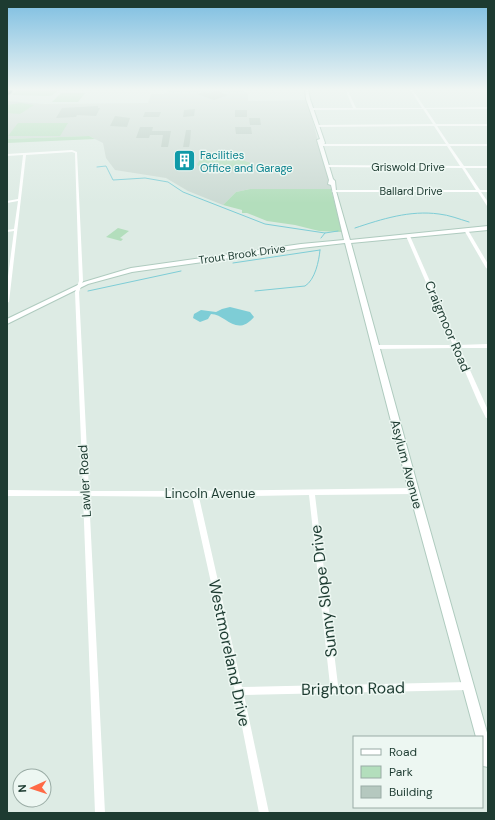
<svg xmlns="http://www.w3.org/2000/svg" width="495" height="820" viewBox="0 0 495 820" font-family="'DM Sans',sans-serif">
<rect width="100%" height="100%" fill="#ddebe4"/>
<path fill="#cbdad3" d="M185,89H235L248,93V101L307,100L331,189H250L236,192L223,205L188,191L166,178L115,170L106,158L103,143L89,136L7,139V101L44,104L148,103L151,94H164L170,90H184Z"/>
<g fill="#b3debc">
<path d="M18,89H59L53,95L48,96L12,95Z"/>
<path d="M61,93H85L78,102H52Z"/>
<path d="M21,103L34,105L20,114L7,113V105Z"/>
<path d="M18,123H68L60,136H8Z"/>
<path d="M89,136L95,139L7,143V139Z"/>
<path d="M224,154L251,163L248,167L235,171L220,168H202L197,165C201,154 214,155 224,154Z"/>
<path d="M250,189H331L342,232L319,231L295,225L267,221L247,213H242V210L223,205L236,192Z"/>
<path d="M118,228L129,231L120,238L123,239L121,241L106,237Z"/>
</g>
<path fill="#7ecdd6" d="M230,307L250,312L254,317C236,338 226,314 211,314L208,319L200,322L193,318L194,314L201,310L216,312L222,309Z"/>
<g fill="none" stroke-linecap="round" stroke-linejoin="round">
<g stroke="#7ecdd6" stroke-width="1">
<path d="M97,167L106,166L113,180L145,178L168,182L183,192L265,224L325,233L338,231"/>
<path d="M355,228C382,219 410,210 439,214C449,215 459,219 469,222"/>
<path d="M321,238L325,233"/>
<path d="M233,263L320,250"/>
<path d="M88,291L181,271"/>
<path d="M255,291L305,286C315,280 319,261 320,250"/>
</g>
</g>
<g fill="#b5c8bf">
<path d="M216,91L228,95L214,100L197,94L205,92L209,93Z"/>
<path d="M98,106V108H100L96,116L77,115L76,117L56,118L62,108Z"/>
<path d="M195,109L194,116L183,117L184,110Z"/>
<rect x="235" y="110" width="12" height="7"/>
<path d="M145,112H161L159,117H143Z"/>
<path d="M115,116L130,118L127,127L110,126Z"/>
<path d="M249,118H260L261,125H250Z"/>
<path d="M140,127H153L152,131H171L168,147H161L163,135H150L149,138H136Z"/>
<path d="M235,127H251L252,134H236Z"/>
<path d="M186,130H191L190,142L189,147H183Z"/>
</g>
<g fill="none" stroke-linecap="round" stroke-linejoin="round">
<defs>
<path id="secondary" d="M305,89H308L310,99L325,143L323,146L333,179L335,181L336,191L350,240L488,226V230L351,243L419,491L488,736V767L483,766L482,762V737H476L409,491L345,243L301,248L132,272L88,284L7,324V319L84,282L131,268L301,244L344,240L331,185L328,184L329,180L317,140L320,139L306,99Z"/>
<path id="highway" d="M7,90L8,89"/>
</defs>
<use href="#secondary" stroke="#afcbbf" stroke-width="2"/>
<use href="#highway" stroke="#c0c8c5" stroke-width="12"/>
<g fill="#fff" fill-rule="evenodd">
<path d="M345,89H347L356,108H422L410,89H412L425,108L488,107V109H426L436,124H488V126H437L449,144H488V146H450L464,166H488V168H465L480,190H488V192H481L488,202V206H487L478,192H333L332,191L334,190H476L462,168L326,167L325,166L327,165L460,166L447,146H321V144H446L434,126L316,127L317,125L433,124L423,109L312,110L311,109L312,108H353Z"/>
<path d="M72,150L77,152L83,281L79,292L89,491H195L414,488L416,489L417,491L416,493L414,494L315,495L338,685L468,682L471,683L472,686L471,689L468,690L244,695L269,813H259L235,691L192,497L89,496L105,813H95L83,496H7V490L83,491L75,292L79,281L75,153L72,152L26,155L9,302L7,303V284L14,231L7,232V230L14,229L18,201L7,203V201L18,199L23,155L7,156V154ZM309,495L330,685L242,687L199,497Z"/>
<path d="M465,229L468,230L488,264V269L486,268L464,230Z"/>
<path d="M407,235L410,236L458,345L488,344V348H460L488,410V418H486L478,402L455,348L376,349L374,347L376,345H453L406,236Z"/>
</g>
<use href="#secondary" fill="#fff" fill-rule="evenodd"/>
<use href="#highway" stroke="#276a58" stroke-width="10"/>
</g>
<linearGradient id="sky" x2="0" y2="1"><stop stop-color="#7dbee1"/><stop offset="0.44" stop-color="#f0f6f3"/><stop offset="1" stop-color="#f0f6f3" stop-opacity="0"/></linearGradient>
<rect width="495" height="203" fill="url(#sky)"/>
<defs>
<symbol id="building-square" viewBox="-11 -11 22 22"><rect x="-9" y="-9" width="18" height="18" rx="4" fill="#0f9aa8" stroke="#edf7f2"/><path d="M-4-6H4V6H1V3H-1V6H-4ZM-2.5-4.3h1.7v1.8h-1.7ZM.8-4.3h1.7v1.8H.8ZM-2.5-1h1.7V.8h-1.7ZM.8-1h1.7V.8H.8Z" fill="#fff"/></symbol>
</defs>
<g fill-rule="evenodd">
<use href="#building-square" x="172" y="148" width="25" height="25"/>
</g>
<g text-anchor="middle" stroke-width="3" stroke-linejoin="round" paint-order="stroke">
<g font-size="11" fill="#0d838f" stroke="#edf7f2" text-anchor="start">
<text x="200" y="159">Facilities<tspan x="200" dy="13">Office and Garage</tspan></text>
</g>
<g font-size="11" fill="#1d3b31" stroke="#edf7f2">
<text x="408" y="171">Griswold Drive</text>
<text x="411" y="195">Ballard Drive</text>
<text transform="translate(242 254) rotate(-8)" y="4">Trout Brook Drive</text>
</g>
<g font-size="13" fill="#1d3b31" stroke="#edf7f2">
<text transform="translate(448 326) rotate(67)" y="5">Craigmoor Road</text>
<text transform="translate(407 464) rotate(75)" y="5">Asylum Avenue</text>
<text transform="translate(84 481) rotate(-93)" y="5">Lawler Road</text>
<text x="210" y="498">Lincoln Avenue</text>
</g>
<g font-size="16" fill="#1d3b31" stroke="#edf7f2">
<text transform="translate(323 591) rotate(-97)" y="6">Sunny Slope Drive</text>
<text transform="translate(230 653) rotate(78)" y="6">Westmoreland Drive</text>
<text transform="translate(353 688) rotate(-1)" y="6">Brighton Road</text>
</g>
</g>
<rect width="495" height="820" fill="none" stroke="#1d3b31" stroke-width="16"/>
<rect x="353" y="736" width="130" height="72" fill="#edf7f2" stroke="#9aaca5"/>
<rect x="361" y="749" width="20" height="6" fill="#ffffff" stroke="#9aaca5"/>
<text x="389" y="756" font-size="12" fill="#1d3b31">Road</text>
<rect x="361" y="766" width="20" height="12" fill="#b3debc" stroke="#9aaca5"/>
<text x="389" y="776" font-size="12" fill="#1d3b31">Park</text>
<rect x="361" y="786" width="20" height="12" fill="#b5c8bf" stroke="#9aaca5"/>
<text x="389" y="796" font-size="12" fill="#1d3b31">Building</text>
<g transform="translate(32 788) rotate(267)"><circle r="19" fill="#edf7f2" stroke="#9aaca5"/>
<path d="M0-3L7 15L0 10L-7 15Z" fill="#ff6a46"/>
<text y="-6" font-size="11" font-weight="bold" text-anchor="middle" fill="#1d3b31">N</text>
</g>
</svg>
